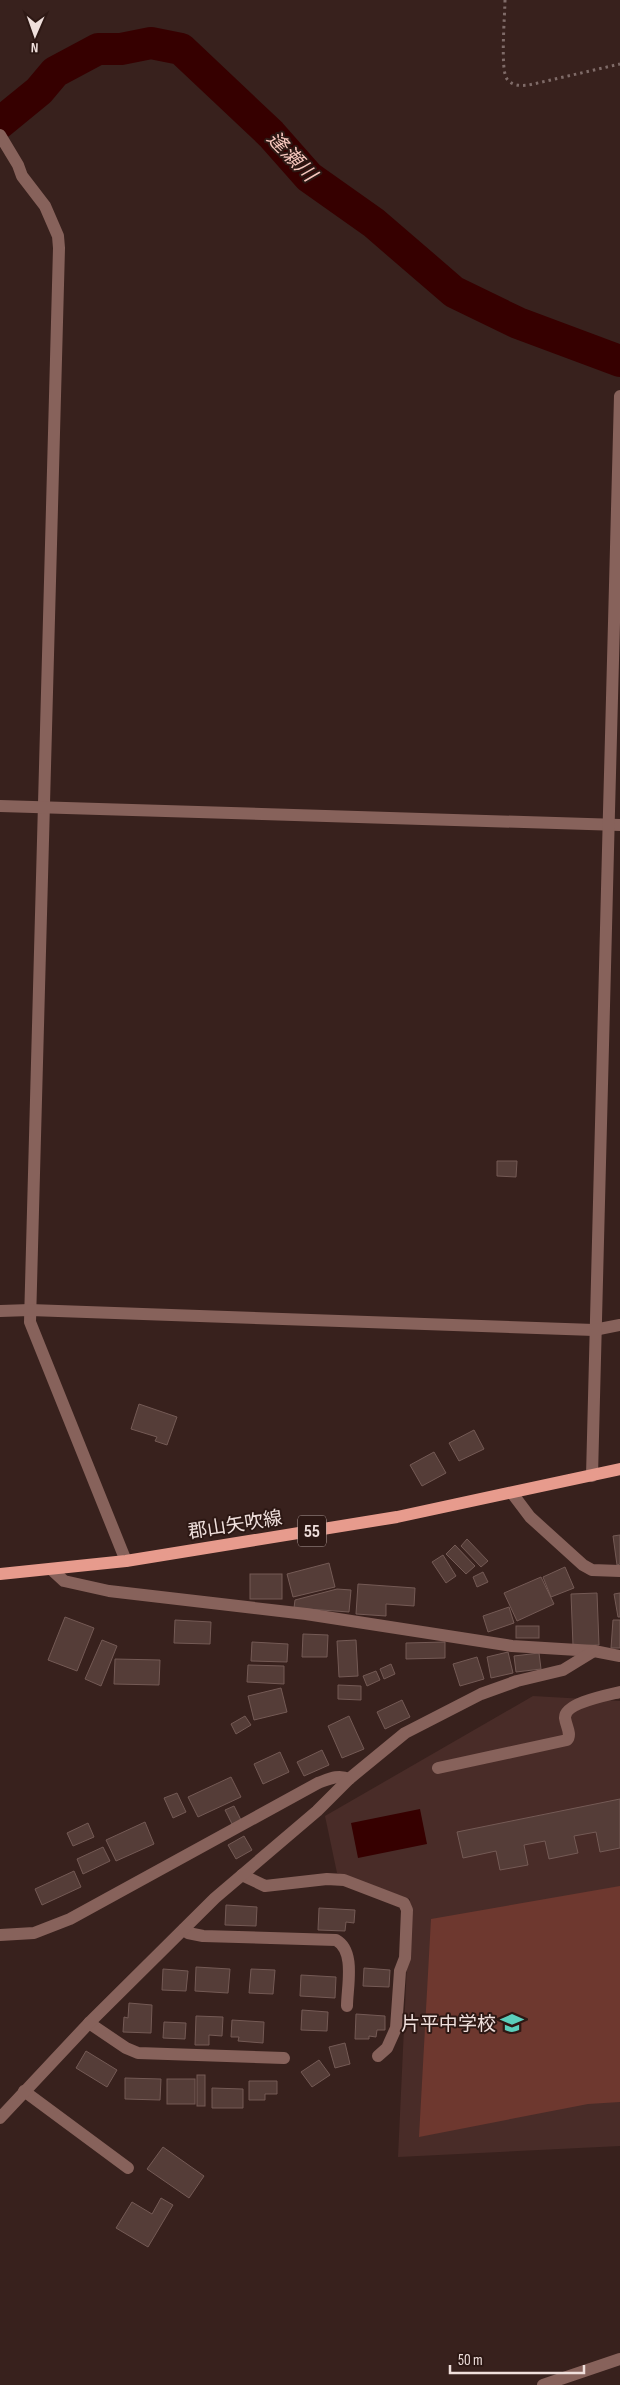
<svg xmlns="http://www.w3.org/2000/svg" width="620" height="2385" viewBox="0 0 620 2385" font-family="'Sofia Sans Condensed','Noto Sans JP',sans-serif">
<rect width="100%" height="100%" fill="#38211d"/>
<path fill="#492c28" d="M533,1696L620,1701V2146L398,2157L410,1899L337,1873L325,1816Z"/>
<path fill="#6e382f" d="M620,1886V2102L588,2104L419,2137L431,1919Z"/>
<path fill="#360000" d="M420,1809L427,1844L358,1858L351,1823Z"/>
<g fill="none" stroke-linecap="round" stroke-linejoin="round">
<path stroke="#360000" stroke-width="32" d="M0,123L39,91L55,72L98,49H121L151,43L181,49L271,134L309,177L374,223L454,292L518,323L620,361"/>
</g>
<g fill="#553d38" stroke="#745a55">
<path d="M497,1161H517L516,1177L497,1176Z"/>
<path d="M139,1404L177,1417L167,1445L155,1441L157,1437L131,1429Z"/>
<path d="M474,1430L484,1449L459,1461L449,1443Z"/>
<path d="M434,1452L446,1473L422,1486L410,1465Z"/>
<path d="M620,1535V1564L617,1565L613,1536Z"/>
<path d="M467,1539L488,1561L481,1567L461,1546Z"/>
<path d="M455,1545L475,1566L466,1574L446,1554Z"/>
<path d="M443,1555L456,1576L446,1583L432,1562Z"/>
<path d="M329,1563L335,1587L293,1597L287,1574Z"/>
<path d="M565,1567L574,1588L551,1597L543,1577Z"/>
<path d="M483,1572L488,1582L477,1587L473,1577Z"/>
<rect x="250" y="1574" width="32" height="25"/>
<path d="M541,1577L554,1604L517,1621L504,1593Z"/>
<path d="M358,1584L415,1588L414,1606L386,1604V1616L356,1614Z"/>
<path d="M337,1589L351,1590L349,1612L294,1608L295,1600Z"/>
<path d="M597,1593L599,1645L573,1646L571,1594Z"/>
<path d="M620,1593V1617H618L614,1594Z"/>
<path d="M509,1607L514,1623L488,1632L483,1616Z"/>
<path d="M65,1617L94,1628L77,1671L48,1660Z"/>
<path d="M175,1620L211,1622L210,1644L174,1643Z"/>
<path d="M613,1620H620V1648H611Z"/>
<rect x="516" y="1626" width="23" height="12"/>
<path d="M303,1634L328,1635L327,1657H302Z"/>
<path d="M102,1640L117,1646L101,1686L85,1679Z"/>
<path d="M356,1640L358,1676L339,1677L337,1641Z"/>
<path d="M252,1642L288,1644L287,1662L251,1661Z"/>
<path d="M445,1642V1658L406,1659V1643Z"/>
<path d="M508,1652L513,1673L491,1678L487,1657Z"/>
<path d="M539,1653L541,1669L516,1672L514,1656Z"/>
<path d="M477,1657L484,1679L460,1686L453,1664Z"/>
<path d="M115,1659L160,1660L159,1685L114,1684Z"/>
<path d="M391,1664L395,1674L384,1679L380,1669Z"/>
<path d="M248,1665L284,1666V1684L247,1682Z"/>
<path d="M376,1671L380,1680L367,1686L363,1676Z"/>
<path d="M338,1685L361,1686V1700L338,1699Z"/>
<path d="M281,1688L287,1712L254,1720L248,1696Z"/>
<path d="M402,1700L410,1717L385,1729L377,1712Z"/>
<path d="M245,1716L251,1725L236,1734L231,1724Z"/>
<path d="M349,1716L364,1749L342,1758L328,1726Z"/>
<path d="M322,1750L329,1765L304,1776L297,1762Z"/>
<path d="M280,1752L289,1772L263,1784L254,1764Z"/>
<path d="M231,1777L241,1797L198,1817L188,1797Z"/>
<path d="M177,1793L186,1812L173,1818L164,1798Z"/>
<path d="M620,1799V1848L600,1852L596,1832L574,1836L578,1853L549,1859L545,1841L524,1845L528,1865L500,1870L496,1851L463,1858L457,1832Z"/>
<path d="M234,1806L241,1820L232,1824L225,1810Z"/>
<path d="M145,1822L154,1844L116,1861L106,1840Z"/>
<path d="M88,1823L94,1837L73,1846L67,1833Z"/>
<path d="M244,1836L252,1850L236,1859L228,1845Z"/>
<path d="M103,1847L110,1861L83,1874L77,1859Z"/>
<path d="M74,1871L81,1887L42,1905L35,1889Z"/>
<path d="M226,1905L257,1907L256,1926L225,1925Z"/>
<path d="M319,1908L355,1910L354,1923L346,1922L345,1931L318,1930Z"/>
<path d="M196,1967L230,1969L228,1993L195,1991Z"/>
<path d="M364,1968L390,1970L389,1987L363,1986Z"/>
<path d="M163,1969L188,1971L186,1991L162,1990Z"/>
<path d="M251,1969L275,1970L273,1994L249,1993Z"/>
<path d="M301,1975L336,1977L335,1998L300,1996Z"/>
<path d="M129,2003L152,2005L151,2033L123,2032L124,2017L128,2018Z"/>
<path d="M302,2010L328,2012L327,2031L301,2030Z"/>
<path d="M356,2014L385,2016V2030H377L376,2037L369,2036V2039H355Z"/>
<path d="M196,2016L223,2017L222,2036L209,2035V2045H195Z"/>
<path d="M232,2020L264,2022L263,2043L238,2041L239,2037H231Z"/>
<path d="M164,2022L186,2023L185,2039L163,2038Z"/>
<path d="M345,2043L350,2064L335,2068L329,2047Z"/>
<path d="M86,2051L117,2070L107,2087L76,2068Z"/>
<path d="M319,2060L330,2075L312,2087L301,2072Z"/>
<rect x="197" y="2075" width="8" height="31"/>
<path d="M125,2078L161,2079L160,2100L125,2099Z"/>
<rect x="167" y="2079" width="28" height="25"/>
<path d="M249,2081H277V2094H265V2100H249Z"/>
<path d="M212,2088L243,2089V2108H212Z"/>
<path d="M163,2147L204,2176L189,2198L147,2169Z"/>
<path d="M161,2198L173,2205L148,2247L116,2228L132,2202L152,2214Z"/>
</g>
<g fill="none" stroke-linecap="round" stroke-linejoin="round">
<path stroke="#7f6b68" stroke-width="3" stroke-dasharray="2.5 4" stroke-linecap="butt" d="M505,0C505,14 500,70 507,79C512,86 521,86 529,85L620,64"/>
<g stroke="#87625b" stroke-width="12">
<path d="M0,135L18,165L22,176L45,206L58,236L59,248L30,1322L126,1561"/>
<path d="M0,806L620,825"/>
<path d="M0,1311L30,1310L594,1330L620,1325"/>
<path d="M592,1476C600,1116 611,756 620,396"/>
<path d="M512,1493L530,1517L583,1565L592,1570L620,1571"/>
<path d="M51,1569L64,1581L109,1591L306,1614L512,1646L594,1651L620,1656"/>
<path d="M438,1768L567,1740C572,1734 566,1726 565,1718C564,1703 608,1695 620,1692"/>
<path d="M242,1875L265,1886L327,1879L344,1880L404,1903L407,1910L405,1958L400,1971L396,2028L387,2048L378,2056"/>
<path d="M184,1929L188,1933L203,1936L336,1940C356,1951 347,1987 347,2006"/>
<path d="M0,1935L34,1933L70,1919L318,1783C329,1779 338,1774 349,1779"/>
<path d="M89,2023L126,2048L138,2053L284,2058"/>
<path d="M24,2091L128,2168"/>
<path d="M0,2118L89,2023L215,1898L317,1811L349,1779L405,1733L481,1694L517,1681L563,1670L594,1651"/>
<path d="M543,2385L620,2359"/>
</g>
<path stroke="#e79b8d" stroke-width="12" d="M0,1574L126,1561L397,1517L620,1469"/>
</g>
<defs>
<symbol id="school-bare" viewBox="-9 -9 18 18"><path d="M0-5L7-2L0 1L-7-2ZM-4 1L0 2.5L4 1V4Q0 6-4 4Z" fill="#5bcebb" stroke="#2d1814" stroke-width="2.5" paint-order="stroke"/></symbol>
</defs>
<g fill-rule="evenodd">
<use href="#school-bare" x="496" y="2007" width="32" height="32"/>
</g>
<g text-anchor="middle" stroke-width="4" stroke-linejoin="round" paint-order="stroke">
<rect fill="#2d1814" stroke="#b5a3a0" stroke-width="1" x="298" y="1515.5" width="28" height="31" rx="4"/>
<g font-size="18" font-weight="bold" fill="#efdfdc">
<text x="312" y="1537">55</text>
</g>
<g font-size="19" fill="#efdfdc" stroke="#2d1814">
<text transform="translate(235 1524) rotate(-9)" y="7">郡山矢吹線</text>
</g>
<g font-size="19" fill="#efdfdc" stroke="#2d1814" text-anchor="end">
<text x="496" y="2030">片平中学校</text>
</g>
<g font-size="20" font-style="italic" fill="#f6c6bd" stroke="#2d1814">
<text transform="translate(292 156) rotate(46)" y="7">逢瀬川</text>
</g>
</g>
<g transform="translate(35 35) rotate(182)" stroke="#2d1814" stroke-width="4" paint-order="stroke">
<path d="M0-4L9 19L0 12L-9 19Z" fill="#efdfdc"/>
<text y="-8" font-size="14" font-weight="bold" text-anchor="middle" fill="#efdfdc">N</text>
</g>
<path d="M450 2365v8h134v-8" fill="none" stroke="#efdfdc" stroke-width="2.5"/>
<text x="458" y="2365" font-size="15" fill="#efdfdc" stroke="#2d1814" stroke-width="4" paint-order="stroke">50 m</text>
</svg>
